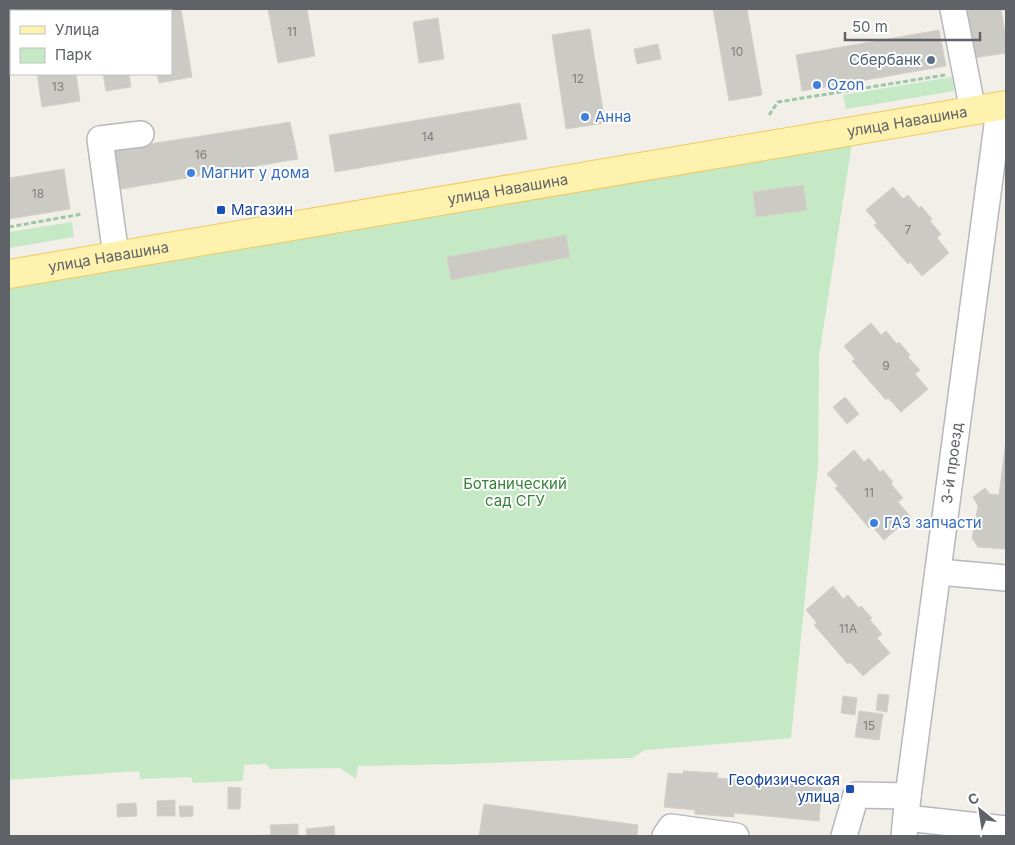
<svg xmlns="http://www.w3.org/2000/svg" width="1015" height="845" viewBox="0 0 1015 845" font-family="Inter,sans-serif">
<rect width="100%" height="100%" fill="#f1efe8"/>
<g fill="#c5e8c5">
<path d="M952,77L954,91L846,109L843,95Z"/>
<path d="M852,143L819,356L818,466L791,738L645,750L632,758L460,764L358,766L356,779L340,768L270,769L266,764L244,765L243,781L193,783L191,777L140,779L139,771L9,780V285Z"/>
<path d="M72,222L74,237L9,248V232Z"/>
</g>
<g fill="#cccac5" stroke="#d6d1c6">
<path d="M26,9H65V11H27Z"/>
<path d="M146,9H181L192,77L159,83L157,74H171V11H147Z"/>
<path d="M268,9H307L315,56L278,63Z"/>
<path d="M713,9H747L762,95L729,101Z"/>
<path d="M966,9H1001L1006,40V53L974,58Z"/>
<path d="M438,18L444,59L419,63L413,22Z"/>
<path d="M590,29L605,123L566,129L552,35Z"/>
<path d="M939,30L946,66L802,91L796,55Z"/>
<path d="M658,44L661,59L637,64L634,49Z"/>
<path d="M37,74H76L80,101L42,107Z"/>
<path d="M103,74H129L131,87L106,91Z"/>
<path d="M520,103L527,139L335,172L329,135Z"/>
<path d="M290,122L298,159L110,191L105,151Z"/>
<path d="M64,169L70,209L9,219V178Z"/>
<path d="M803,185L807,210L756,217L753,192Z"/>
<path d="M893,187L903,199L908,195L919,208L921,206L932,219L930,221L941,234L937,238L949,253L922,276L910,262L908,264L874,225L877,223L866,210Z"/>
<path d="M566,235L570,257L451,280L447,257Z"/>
<path d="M871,323L881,335L886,331L897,344L899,342L910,355L908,357L920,370L915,374L928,389L901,412L888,398L886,400L852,361L855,359L844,346Z"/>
<path d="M845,397L859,414L847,424L833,407Z"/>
<path d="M1006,441V549L978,547L972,538L978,506L973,497L985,488L990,494L999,495Z"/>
<path d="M854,450L864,462L869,458L880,472L883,470L893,482L891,484L903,498L898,502L911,517L884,540L871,525L869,528L835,488L838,486L827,474Z"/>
<path d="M833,586L843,599L848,595L859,608L861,606L872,618L870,620L882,634L877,638L890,653L863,676L850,662L848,664L814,625L817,623L806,610Z"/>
<path d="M878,694L889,695L887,712L876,710Z"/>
<path d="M843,696L857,698L855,715L841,713Z"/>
<path d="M859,711L883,714L879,740L855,737Z"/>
<path d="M683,771L718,773L717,778L743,780L744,777L807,782L806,786L822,787L819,821L734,813V817L695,814V810L664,807L668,773L683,774Z"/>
<path d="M228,787L241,788L240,809H228Z"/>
<path d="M175,800V816H157V801Z"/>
<path d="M136,803L137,816L117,817V804Z"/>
<path d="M484,804L638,825L637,836H479Z"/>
<path d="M179,806H193V816L180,817Z"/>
<path d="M298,824V836H254L271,835L270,825Z"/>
<path d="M334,826L335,836H307L306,829Z"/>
</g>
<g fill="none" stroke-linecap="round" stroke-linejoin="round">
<defs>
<g id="minor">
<path d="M953,9L973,111"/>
<path d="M116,256L100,139L141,134"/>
<path d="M939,572L1006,578"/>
<path d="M906,818L1006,829"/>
<path d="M665,836L671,827L736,836"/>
<path d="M844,836L856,795L908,796"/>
<path id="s1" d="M904,836L908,796L997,125L996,107"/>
</g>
<g id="major">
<path id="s2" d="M9,274L1006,105"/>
</g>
</defs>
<use href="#minor" stroke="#b5b8bc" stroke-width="28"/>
<use href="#major" stroke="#f2c960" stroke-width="30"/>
<g stroke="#9cc7a9" stroke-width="3" stroke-dasharray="5 2.5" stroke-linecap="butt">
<path d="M769,115L778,102L945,75"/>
<path d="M9,227L82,214"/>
</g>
<use href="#minor" stroke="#fff" stroke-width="25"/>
<use href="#major" stroke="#fff2af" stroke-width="28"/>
</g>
<circle fill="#5c6f8a" stroke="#fff" stroke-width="2" cx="931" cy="60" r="5"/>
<g fill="#3f7fe0" stroke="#fff" stroke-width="2">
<circle cx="817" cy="85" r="5"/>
<circle cx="585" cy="117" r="5"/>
<circle cx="191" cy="173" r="5"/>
<circle cx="874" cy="523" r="5"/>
</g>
<g fill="#1a4fb4" stroke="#fff" stroke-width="2">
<rect x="216" y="205" width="10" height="10" rx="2.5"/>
<rect x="845" y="784" width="10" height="10" rx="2.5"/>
</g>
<g text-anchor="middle" stroke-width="4" stroke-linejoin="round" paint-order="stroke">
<g font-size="12" fill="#7a7d7f">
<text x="292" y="36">11</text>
<text x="737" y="56">10</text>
<text x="578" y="83">12</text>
<text x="58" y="91">13</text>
<text x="428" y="141">14</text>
<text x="201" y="159">16</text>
<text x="38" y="198">18</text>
<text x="908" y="234">7</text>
<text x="886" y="370">9</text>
<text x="869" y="497">11</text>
<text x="848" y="633">11А</text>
<text x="869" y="730">15</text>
</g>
<g font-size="15" fill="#4e5e75" stroke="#fff" text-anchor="end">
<text x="921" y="65">Сбербанк</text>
</g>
<g font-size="15" fill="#366cbe" stroke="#fff" text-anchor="start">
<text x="827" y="90">Ozon</text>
<text x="595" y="122">Анна</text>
<text x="201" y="178">Магнит у дома</text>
<text x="884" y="528">ГАЗ запчасти</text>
</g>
<g font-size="15" fill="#5f6368" stroke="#fff">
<text dy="5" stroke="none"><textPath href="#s2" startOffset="911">улица Навашина</textPath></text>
<text dy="5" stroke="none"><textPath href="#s2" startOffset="506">улица Навашина</textPath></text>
<text dy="5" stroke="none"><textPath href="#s2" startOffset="101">улица Навашина</textPath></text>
<text dy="5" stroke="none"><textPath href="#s1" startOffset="376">3-й проезд</textPath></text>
</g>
<g font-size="15" fill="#164399" stroke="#fff" text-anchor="start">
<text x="231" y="215">Магазин</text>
<text x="840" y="785" text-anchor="end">Геофизическая<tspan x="840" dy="17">улица</tspan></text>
</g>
<g font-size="15" fill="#348238" stroke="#fff">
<text x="515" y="489">Ботанический<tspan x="515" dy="17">сад СГУ</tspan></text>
</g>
</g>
<rect width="1015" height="845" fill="none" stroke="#5f6368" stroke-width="20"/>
<rect x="10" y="10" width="162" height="65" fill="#ffffff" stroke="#bfc1c3"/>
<rect x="20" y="26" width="25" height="8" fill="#fff2af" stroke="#bfc1c3"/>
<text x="55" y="35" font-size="15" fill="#5f6368">Улица</text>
<rect x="20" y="48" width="25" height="15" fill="#c5e8c5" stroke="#bfc1c3"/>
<text x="55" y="60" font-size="15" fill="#5f6368">Парк</text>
<g transform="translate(980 810) rotate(330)" stroke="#ffffff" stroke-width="4" paint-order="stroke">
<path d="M0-4L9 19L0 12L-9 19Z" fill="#5f6368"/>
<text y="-8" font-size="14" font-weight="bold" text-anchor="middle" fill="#5f6368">С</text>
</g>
<path d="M845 32v8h135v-8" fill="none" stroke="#5f6368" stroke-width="2.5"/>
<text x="852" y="32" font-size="15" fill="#5f6368" stroke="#ffffff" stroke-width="4" paint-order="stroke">50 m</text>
</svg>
